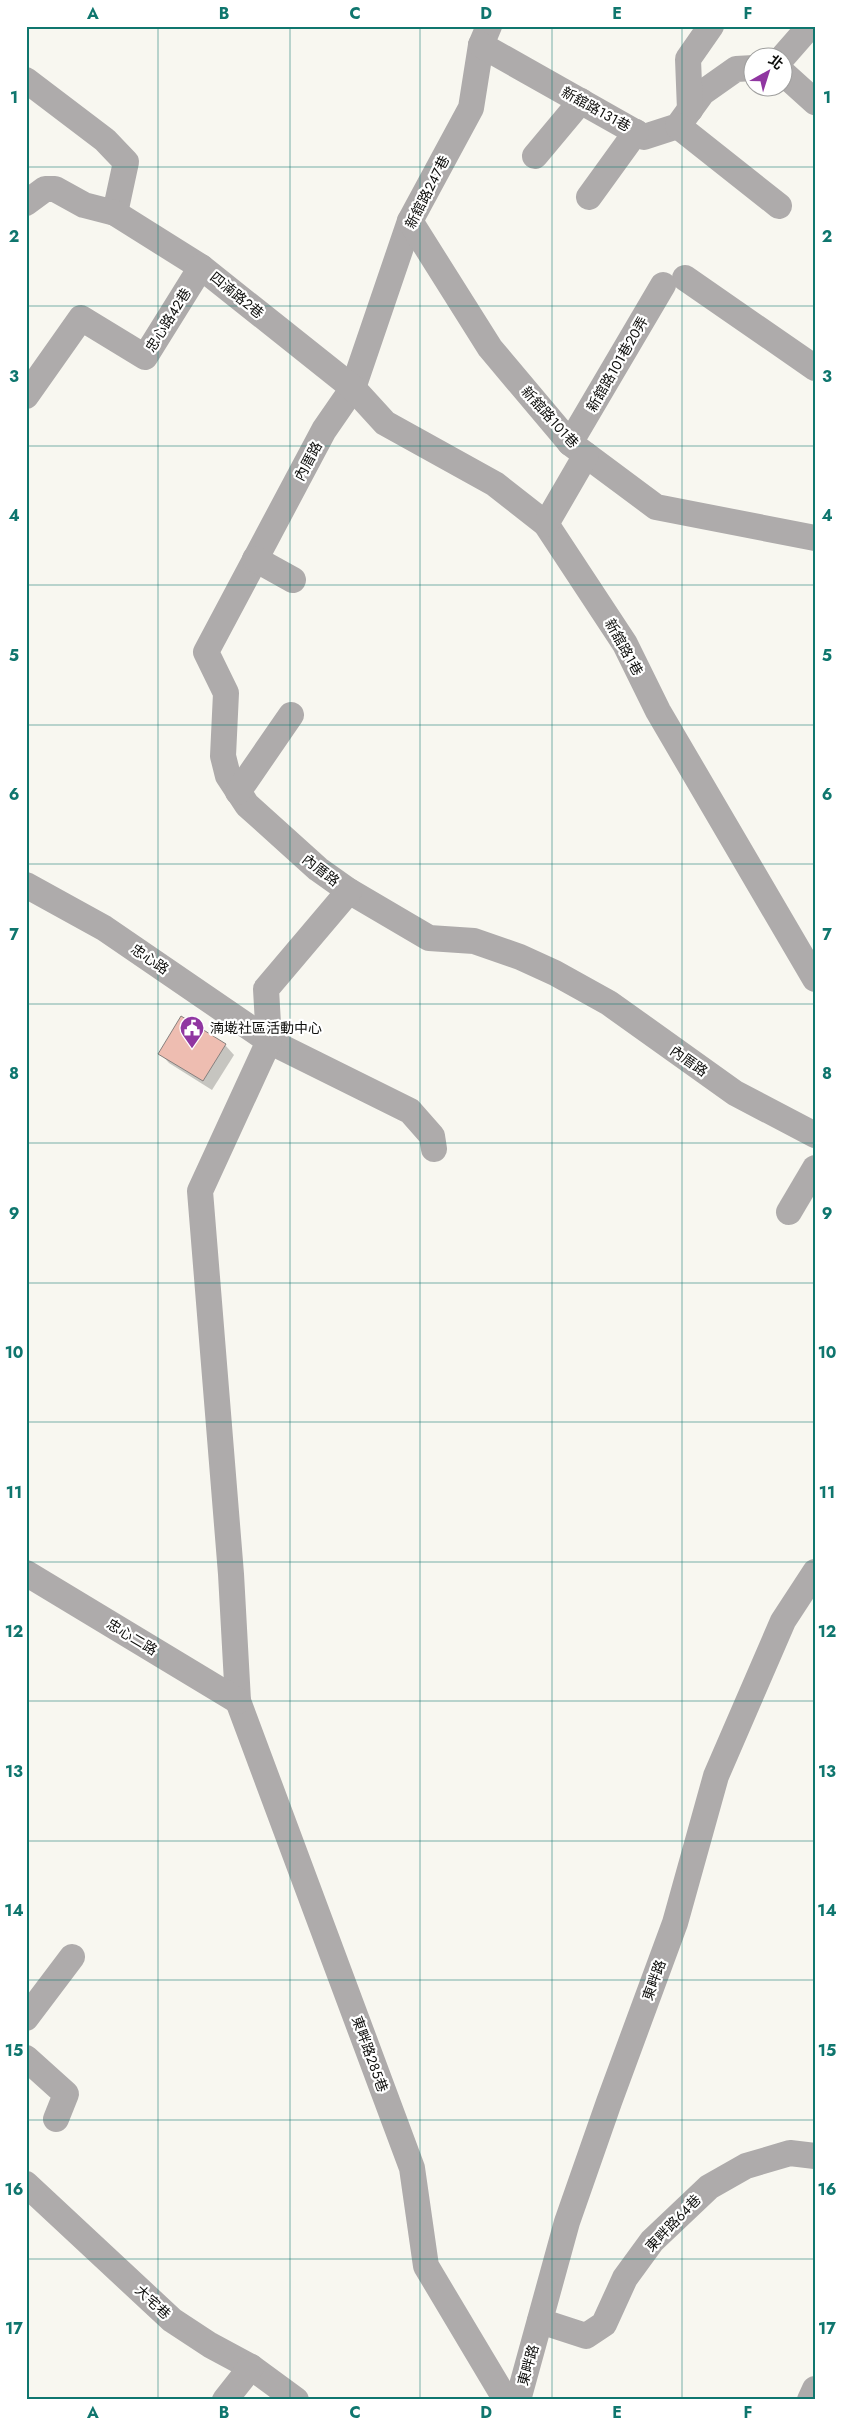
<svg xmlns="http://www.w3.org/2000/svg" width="841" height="2426" viewBox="0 0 841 2426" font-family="Jost,'Noto Sans TC',sans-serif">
<rect width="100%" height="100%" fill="#f8f7f0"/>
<path fill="#0003" d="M225,1045L234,1055L212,1090L169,1063L160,1053Z"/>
<path fill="#eebdb1" stroke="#87807e" d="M181,1016L226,1044L203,1081L158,1054Z"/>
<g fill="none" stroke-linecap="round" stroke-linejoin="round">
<g stroke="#aeabab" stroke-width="26">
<path d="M489,26L481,45L471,108L410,221L353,388L324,430L206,652L226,693L223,756L228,776L247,805L318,869L349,891L429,938L474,941L520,957L555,973L609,1003L735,1093L815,1135"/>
<path d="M481,45L644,137L678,126L702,93L736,69L754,68"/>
<path d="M782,58L810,26"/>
<path d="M784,74L815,102"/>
<path d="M26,80L105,140L126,162L115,213"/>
<path d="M690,110L688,59L711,26"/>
<path d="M678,126L779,206"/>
<path d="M535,156L581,101"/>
<path d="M589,197L636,132"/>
<path d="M26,203L45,189H55L84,205L115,213L201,267L353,388L385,423L495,484L546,524L625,644L658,711L815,979"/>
<path d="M410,221L490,348L570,443L656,507L815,538"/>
<path d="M685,278L815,368"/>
<path d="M26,396L81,318L145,357L201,267"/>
<path d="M570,443L663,285"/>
<path d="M546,524L586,455"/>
<path d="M255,559L293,580"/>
<path d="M238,792L291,715"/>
<path d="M26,885L104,928L269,1041L410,1111L432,1136L434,1149"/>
<path d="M349,891L266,989L269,1041L200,1191L231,1574L238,1701L412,2168L426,2266L506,2400"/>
<path d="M789,1212L815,1168"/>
<path d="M26,1573L238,1701"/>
<path d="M26,2018L72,1957"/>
<path d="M26,2058L66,2094L56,2119"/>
<path d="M26,2184L172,2320L210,2345L251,2367L296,2400"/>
<path d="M540,2321L586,2336L604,2324L625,2278L652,2241L709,2187L746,2166L790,2153L815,2156"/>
<path d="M225,2400L251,2367"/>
<path d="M518,2400L567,2222L609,2102L675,1923L716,1776L783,1621L815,1572"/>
<path d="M810,2400L815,2389"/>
</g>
</g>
<path fill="none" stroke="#0f766e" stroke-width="1" stroke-opacity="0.55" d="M158,26V2400M290,26V2400M420,26V2400M552,26V2400M682,26V2400M26,167H815M26,306H815M26,446H815M26,585H815M26,725H815M26,864H815M26,1004H815M26,1143H815M26,1283H815M26,1422H815M26,1562H815M26,1701H815M26,1841H815M26,1980H815M26,2120H815M26,2259H815"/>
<defs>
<symbol id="civic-pin" viewBox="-11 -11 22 30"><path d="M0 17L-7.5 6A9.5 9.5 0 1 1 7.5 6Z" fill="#9036a1" stroke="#fff"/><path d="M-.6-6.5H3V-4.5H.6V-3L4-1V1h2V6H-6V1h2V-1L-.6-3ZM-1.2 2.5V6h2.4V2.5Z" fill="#fff"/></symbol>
</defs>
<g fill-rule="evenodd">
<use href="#civic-pin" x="178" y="1014" width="28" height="38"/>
</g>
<g text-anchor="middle" stroke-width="4.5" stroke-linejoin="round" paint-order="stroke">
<g font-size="14" fill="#0e0e0c" stroke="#fff">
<text transform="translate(596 109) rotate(29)" y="5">新舘路131巷</text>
<text transform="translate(427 192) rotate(-63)" y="5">新舘路247巷</text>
<text transform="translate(237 295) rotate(39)" y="5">四湳路2巷</text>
<text transform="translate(168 320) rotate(-58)" y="5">忠心路42巷</text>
<text transform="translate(617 364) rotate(-60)" y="5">新舘路101巷20弄</text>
<text transform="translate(550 417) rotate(48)" y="5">新舘路101巷</text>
<text transform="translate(308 461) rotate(-62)" y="5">內厝路</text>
<text transform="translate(624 647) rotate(61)" y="5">新舘路1巷</text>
<text transform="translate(321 870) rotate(38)" y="5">內厝路</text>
<text transform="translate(150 959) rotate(34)" y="5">忠心路</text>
<text transform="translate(689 1061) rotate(35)" y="5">內厝路</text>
<text transform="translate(132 1637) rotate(31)" y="5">忠心二路</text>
<text transform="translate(654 1980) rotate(-70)" y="5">東畔路</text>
<text transform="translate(370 2054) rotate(70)" y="5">東畔路285巷</text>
<text transform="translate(673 2223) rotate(-46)" y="5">東畔路64巷</text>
<text transform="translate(153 2302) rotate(43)" y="5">大宅巷</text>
<text transform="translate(528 2365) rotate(-74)" y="5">東畔路</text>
</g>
<g font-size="14" fill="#0e0e0c" stroke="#fff" text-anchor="start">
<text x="210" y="1033">湳墘社區活動中心</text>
</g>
</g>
<rect width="841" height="2426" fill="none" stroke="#ffffff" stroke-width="55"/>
<g transform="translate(768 72) rotate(39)"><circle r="24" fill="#ffffff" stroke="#9f9f9e"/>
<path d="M0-4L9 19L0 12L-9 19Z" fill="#9036a1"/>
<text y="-8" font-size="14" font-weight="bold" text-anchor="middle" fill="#0e0e0c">北</text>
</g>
<rect x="28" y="28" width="786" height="2370" fill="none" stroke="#0f766e" stroke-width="2"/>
<g font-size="16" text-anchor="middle" font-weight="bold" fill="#0f766e">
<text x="93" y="19">A</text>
<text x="224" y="19">B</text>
<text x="355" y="19">C</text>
<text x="486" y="19">D</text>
<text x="617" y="19">E</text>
<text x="748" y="19">F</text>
<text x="14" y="103">1</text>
<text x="827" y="103">1</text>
<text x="14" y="242">2</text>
<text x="827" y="242">2</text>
<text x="14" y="382">3</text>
<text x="827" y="382">3</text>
<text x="14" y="521">4</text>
<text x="827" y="521">4</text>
<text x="14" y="661">5</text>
<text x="827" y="661">5</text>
<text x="14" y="800">6</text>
<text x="827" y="800">6</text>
<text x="14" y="940">7</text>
<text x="827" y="940">7</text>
<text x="14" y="1079">8</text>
<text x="827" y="1079">8</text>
<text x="14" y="1219">9</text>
<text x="827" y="1219">9</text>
<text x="14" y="1358">10</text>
<text x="827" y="1358">10</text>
<text x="14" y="1498">11</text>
<text x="827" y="1498">11</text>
<text x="14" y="1637">12</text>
<text x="827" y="1637">12</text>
<text x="14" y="1777">13</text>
<text x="827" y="1777">13</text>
<text x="14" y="1916">14</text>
<text x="827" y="1916">14</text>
<text x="14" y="2056">15</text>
<text x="827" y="2056">15</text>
<text x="14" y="2195">16</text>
<text x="827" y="2195">16</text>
<text x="14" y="2334">17</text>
<text x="827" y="2334">17</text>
<text x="93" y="2418">A</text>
<text x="224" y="2418">B</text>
<text x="355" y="2418">C</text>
<text x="486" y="2418">D</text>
<text x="617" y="2418">E</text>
<text x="748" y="2418">F</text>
</g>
</svg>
